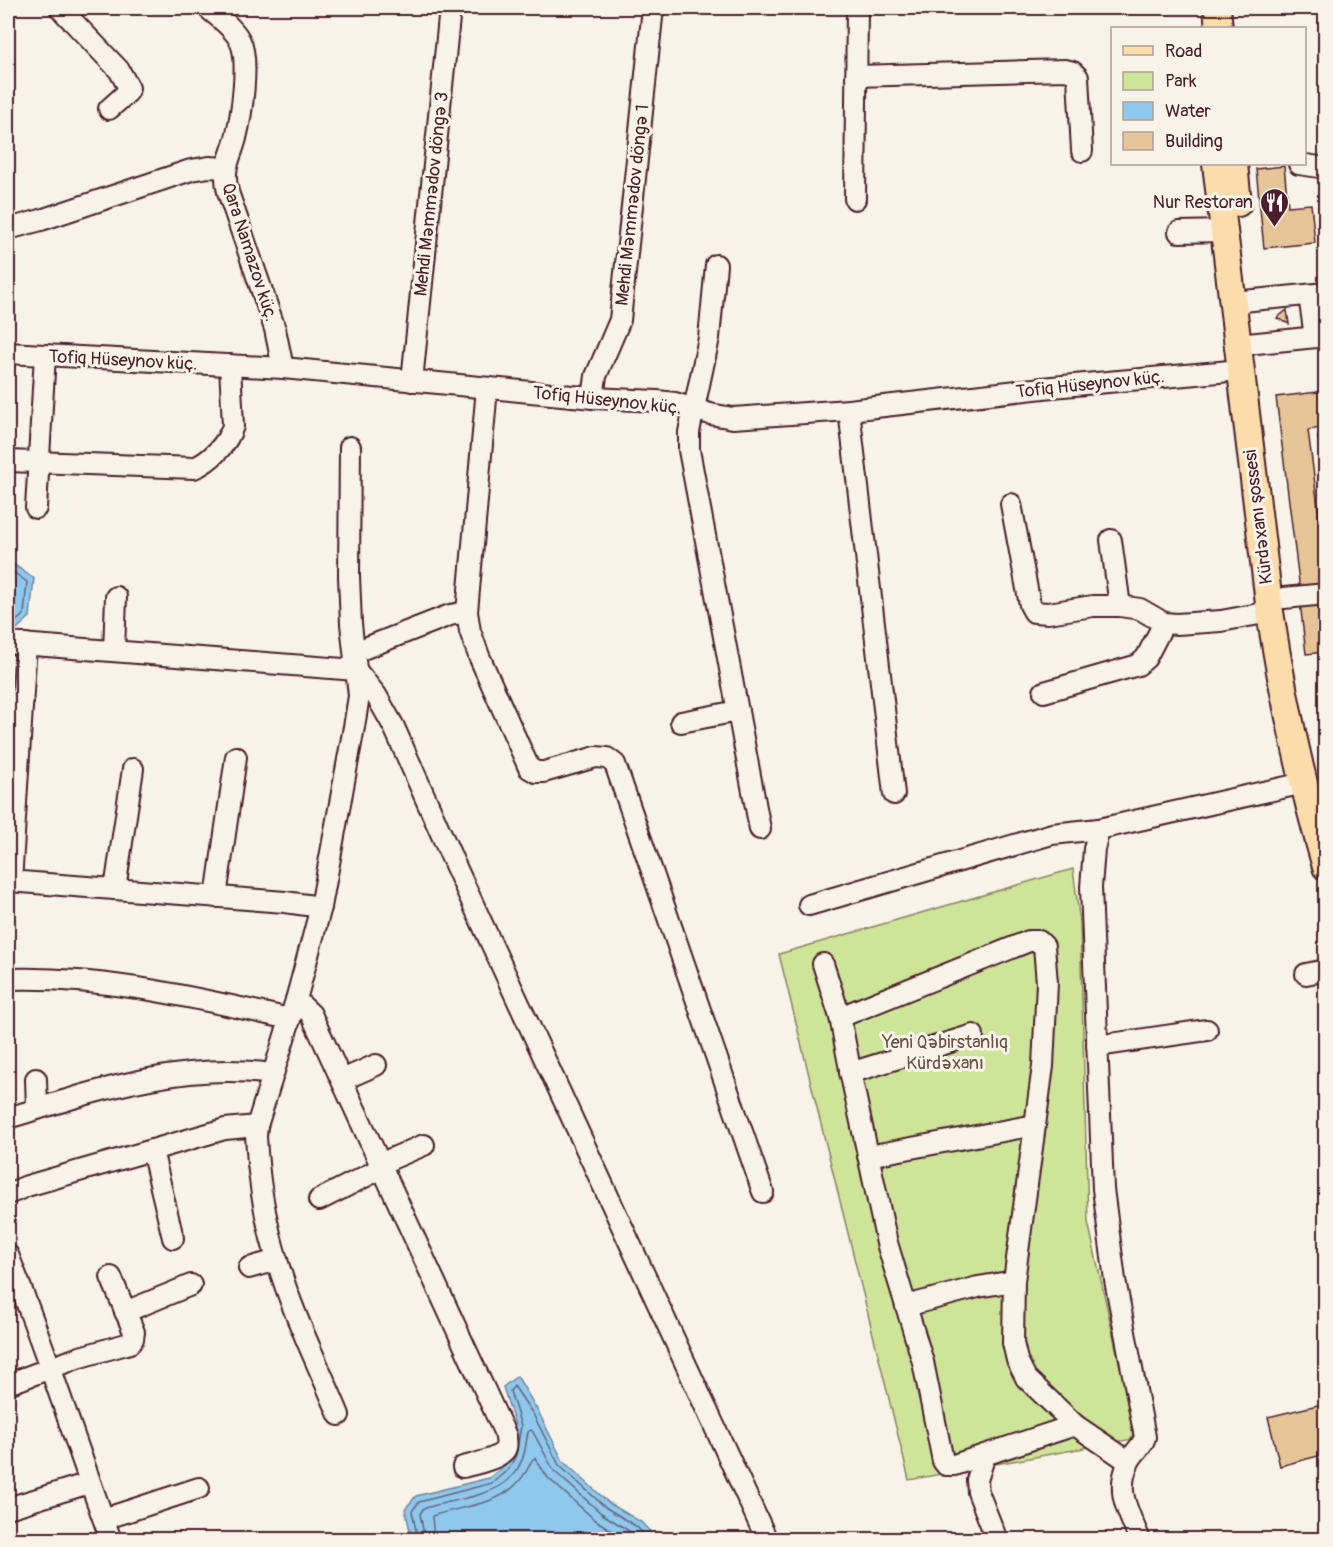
<svg xmlns="http://www.w3.org/2000/svg" width="1333" height="1547" viewBox="0 0 1333 1547" font-family="Pangolin,sans-serif">
<rect width="100%" height="100%" fill="#f7f3e8"/>
<filter id="ink" filterUnits="userSpaceOnUse"><feTurbulence type="fractalNoise" baseFrequency=".0167" numOctaves="2"/><feDisplacementMap in="SourceGraphic" scale="12" xChannelSelector="R" yChannelSelector="G"/><feConvolveMatrix kernelMatrix="1 2 1 2 8 2 1 2 1" color-interpolation-filters="sRGB"/></filter>
<g filter="url(#ink)">
<path fill="#cee499" stroke="#8c8262" stroke-width="1.5" d="M1073,869L1080,923L1088,1222L1128,1402L1133,1439L909,1480L779,954Z"/>
<g fill="#8ec8ed" stroke="#73849f" stroke-width="1.5">
<path d="M8,561L34,578L30,617L10,635L8,634Z"/>
<path d="M517,1376L538,1411L563,1461L609,1503L641,1522L657,1539H412L405,1509L416,1496L489,1478L505,1465L511,1453L515,1425L503,1387Z"/>
</g>
<g fill="none" stroke-linecap="round" stroke-linejoin="round">
<g stroke="#656379" stroke-width="1.5">
<path d="M8,568L27,582L24,614L8,629"/>
<path d="M418,1540L412,1511L419,1502L492,1483L509,1469L516,1455L521,1426L510,1391L514,1386L533,1414L559,1465L605,1507L637,1527L649,1540"/>
<path d="M425,1540L420,1514L423,1509C458,1496 506,1500 522,1460C526,1451 526,1441 528,1432L531,1430L533,1432L554,1471L601,1513L632,1533L639,1540"/>
<path d="M434,1540L432,1516C474,1502 512,1507 532,1460L535,1458L548,1478L594,1519L626,1540"/>
</g>
</g>
<g fill="#e5c597" stroke="#4a1f2b" stroke-width="1.5">
<path d="M1284,166L1288,206L1311,204L1315,243L1264,248L1256,169Z"/>
<path d="M1287,310L1289,324L1277,318Z"/>
<path d="M1326,391V427L1308,430L1326,569V587L1300,590L1276,397Z"/>
<path d="M1326,436V495L1318,437Z"/>
<path d="M1326,599V652L1306,654L1300,602Z"/>
<path d="M1326,1403V1454L1280,1466L1268,1417Z"/>
</g>
<g fill="none" stroke-linecap="round" stroke-linejoin="round">
<defs>
<g id="minor">
<path d="M60,8L119,70L129,88L128,92L109,109"/>
<path d="M208,8C219,18 234,28 240,41C250,60 241,118 236,138C230,161 222,167 228,192L275,329L283,368"/>
<path d="M856,76L1065,70L1073,72L1078,77L1082,151"/>
<path d="M1299,164L1326,168"/>
<path d="M855,199L857,8"/>
<path d="M8,229L41,220L191,170L209,167L225,168"/>
<path d="M1179,232L1224,231"/>
<path d="M716,265L709,338L689,432V450L760,829"/>
<path d="M1309,295L1315,337"/>
<path d="M1233,302L1326,293"/>
<path d="M1238,345L1326,336"/>
<path d="M8,353L283,368L593,398L657,401L675,403L710,414L733,418L849,410L1052,387L1241,370"/>
<path d="M412,381L450,8"/>
<path d="M487,388L467,612L470,631L479,656L529,768L536,772H544L596,757L607,758L615,764L763,1192"/>
<path d="M593,398L596,376L620,320L653,8"/>
<path d="M849,410L894,794"/>
<path d="M8,461L194,468C211,461 228,443 233,426L230,365"/>
<path d="M1011,504L1030,605L1034,612L1048,613L1093,606H1120L1140,609L1164,623L1177,624L1221,621L1270,612"/>
<path d="M36,508L45,355"/>
<path d="M1111,540L1120,606"/>
<path d="M1284,598L1326,594"/>
<path d="M8,643L356,670L376,695L394,727L455,865L767,1540"/>
<path d="M114,651L116,597"/>
<path d="M355,652L450,615L467,612"/>
<path d="M1044,692L1138,665L1146,658L1164,623"/>
<path d="M681,722L738,711"/>
<path d="M8,881L285,902L321,907"/>
<path d="M11,882L26,644"/>
<path d="M115,889L133,769"/>
<path d="M216,897L236,757"/>
<path d="M809,905L1052,834L1099,829"/>
<path d="M823,964L840,1017L853,1085L887,1243L923,1362L943,1461L946,1465H954L1075,1425"/>
<path d="M1306,974L1326,970"/>
<path d="M8,979C105,976 196,998 290,1019"/>
<path d="M296,1000L311,1014L506,1436C506,1441 508,1447 504,1451C496,1460 474,1464 463,1467"/>
<path d="M840,1017L1029,941H1039L1044,946L1047,983L1043,1066L1014,1281L1013,1343L1017,1360L1026,1378L1075,1425L1128,1461"/>
<path d="M1097,1046L1207,1030"/>
<path d="M850,1073L973,1035"/>
<path d="M36,1079L37,1109"/>
<path d="M342,1080L376,1065"/>
<path d="M8,1118C93,1092 181,1061 272,1074"/>
<path d="M152,1150L173,1238"/>
<path d="M868,1156L1035,1125"/>
<path d="M8,1194L27,1186L225,1129L257,1126"/>
<path d="M319,1200L372,1173L391,1159L424,1145"/>
<path d="M8,1255C46,1349 76,1445 111,1540"/>
<path d="M249,1268L277,1260"/>
<path d="M906,1306L978,1287L1014,1281"/>
<path d="M125,1312L191,1285"/>
<path d="M8,1384L80,1357L130,1343L133,1339L134,1332L111,1277"/>
<path d="M339,1415C318,1364 292,1313 277,1260C265,1220 258,1178 256,1136L257,1126L296,1000L321,907L354,727L359,696L351,624L349,576L350,447"/>
<path d="M985,1455L977,1480L978,1492L997,1540"/>
<path d="M8,1508L89,1483"/>
<path d="M104,1519L199,1488"/>
<path d="M1140,1540C1129,1513 1115,1492 1128,1464C1132,1453 1142,1448 1145,1437L1115,1280L1103,1189L1091,887L1094,849L1099,829L1304,783"/>
</g>
<g id="major">
<path d="M1217,8L1219,28"/>
<path d="M1216,164L1270,612C1283,698 1302,783 1326,867"/>
<path d="M1234,164L1238,203"/>
</g>
</defs>
<use href="#minor" stroke="#4a1f2b" stroke-width="24"/>
<use href="#major" stroke="#4a1f2b" stroke-width="30"/>
<use href="#minor" stroke="#f7f3e8" stroke-width="20"/>
<use href="#major" stroke="#fbddab" stroke-width="26"/>
</g>
</g>
<defs>
<symbol id="restaurant-pin" viewBox="-11 -11 22 30"><path d="M0 17L-7.5 6A9.5 9.5 0 1 1 7.5 6Z" fill="#4a1f2b" stroke="#f7f3e8"/><path d="M-5-6h1v4h1v-4h1v4h1v-4h1v5L-1.5 .5V6h-2V.5L-5-1ZM5-6V6H3V1.5H1.5Q1.5-4 5-6Z" fill="#fff"/></symbol>
</defs>
<g fill-rule="evenodd">
<use href="#restaurant-pin" x="1258" y="186" width="33" height="45"/>
</g>
<g text-anchor="middle" stroke-width="6" stroke-linejoin="round" paint-order="stroke">
<g font-size="18" fill="#4a1f2b" stroke="#f7f3e8">
<text transform="translate(431 194) rotate(-84)" y="6">Mehdi Məmmədov döngə 3</text>
<text transform="translate(632 205) rotate(-84)" y="6">Mehdi Məmmədov döngə 1</text>
<text transform="translate(250 252) rotate(72)" y="6">Qara Namazov küç.</text>
<text transform="translate(123 360) rotate(3)" y="6">Tofiq Hüseynov küç.</text>
<text transform="translate(1090 384) rotate(-6)" y="6">Tofiq Hüseynov küç.</text>
<text transform="translate(607 400) rotate(6)" y="6">Tofiq Hüseynov küç.</text>
<text transform="translate(1258 517) rotate(-97)" y="6">Kürdəxanı şossesi</text>
</g>
<g font-size="18" fill="#4a1f2b" stroke="#f7f3e8" text-anchor="end">
<text x="1253" y="208">Nur Restoran</text>
</g>
<g font-size="18" fill="#6b5046" stroke="#f7f3e8">
<text x="945" y="1048">Yeni Qəbirstanlıq<tspan x="945" dy="21">Kürdəxanı</tspan></text>
</g>
</g>
<rect width="1333" height="1547" fill="none" stroke="#f7f3e8" stroke-width="30"/>
<rect x="15" y="15" width="1303" height="1517" fill="none" stroke="#4a1f2b" stroke-width="2" filter="url(#ink)"/>
<rect x="1111" y="27" width="195" height="138" fill="#f7f3e8" stroke="#b29e9c" stroke-width="1.5"/>
<rect x="1123" y="46" width="30" height="9" fill="#fbddab" stroke="#b29e9c" stroke-width="1.5"/>
<text x="1165" y="57" font-size="18" fill="#4a1f2b">Road</text>
<rect x="1123" y="72" width="30" height="18" fill="#cee499" stroke="#b29e9c" stroke-width="1.5"/>
<text x="1165" y="87" font-size="18" fill="#4a1f2b">Park</text>
<rect x="1123" y="102" width="30" height="18" fill="#8ec8ed" stroke="#b29e9c" stroke-width="1.5"/>
<text x="1165" y="117" font-size="18" fill="#4a1f2b">Water</text>
<rect x="1123" y="132" width="30" height="18" fill="#e5c597" stroke="#b29e9c" stroke-width="1.5"/>
<text x="1165" y="147" font-size="18" fill="#4a1f2b">Building</text>
</svg>
